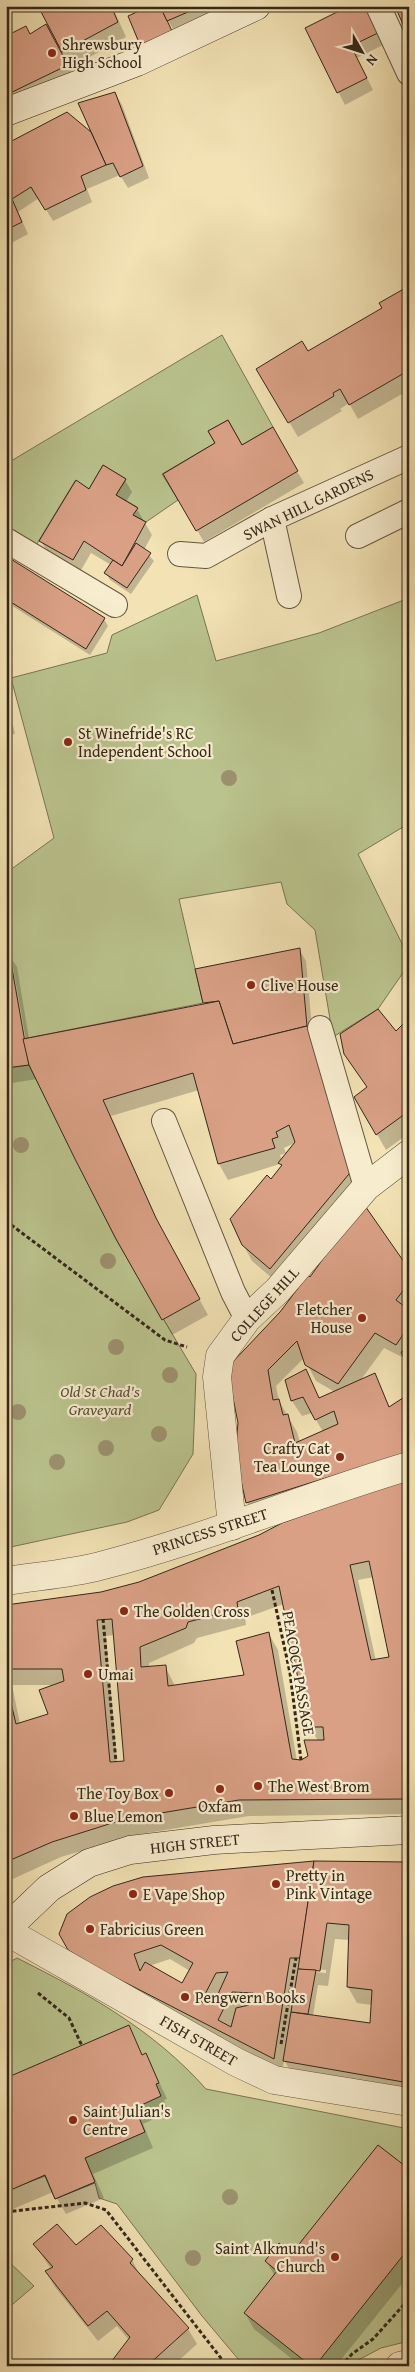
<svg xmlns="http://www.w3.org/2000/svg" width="415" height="2372" viewBox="0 0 415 2372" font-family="'Gentium Book Plus',serif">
<rect width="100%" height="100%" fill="#f2e2b4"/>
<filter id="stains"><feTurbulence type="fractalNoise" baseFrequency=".004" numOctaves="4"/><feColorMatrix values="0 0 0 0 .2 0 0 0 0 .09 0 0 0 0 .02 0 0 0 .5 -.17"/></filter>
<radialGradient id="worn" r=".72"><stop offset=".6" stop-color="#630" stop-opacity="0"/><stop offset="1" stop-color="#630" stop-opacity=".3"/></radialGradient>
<g fill="#bac38d" stroke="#777553">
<path d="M222,335L273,427L242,445L228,420L208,431L215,443L162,474L178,500L146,522L133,515L137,507L116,495L126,479L103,465L89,489L75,481L35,547L6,529V464Z"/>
<path d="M197,595L216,661L319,633L409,598V835L403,827L358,854L409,958V964L378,1009L333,1037L315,930L287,904L281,882L179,899L203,1003L23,1039L6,936V873L54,838L11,678L107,653L112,635Z"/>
<path d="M29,1065L116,1239L196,1374L193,1454L159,1510L127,1522L6,1548V1068Z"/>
<path d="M17,1958C87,1993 154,2030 206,2089L409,2129V2341L381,2348L347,2366H244L202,2316L117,2204L99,2198L95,2183L55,2199L45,2176L6,2191V1964Z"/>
<path d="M6,2259L34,2286L6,2310Z"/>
</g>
<g fill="#0003" fill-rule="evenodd">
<path d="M39,6H112L126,37L70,68L75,80L6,114V37L30,35L48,25Z"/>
<path d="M153,6H246L177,35L168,21L145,51L141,44Z"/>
<path d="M352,6L387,43L357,58L373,90L345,105L306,29Z"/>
<path d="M115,93L122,105L149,178L128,188L120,175L87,189L92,202L53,221L39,198L18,212L28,234L6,246V145L67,114L95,137Z"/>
<path d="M409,288V390L358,419L349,403L340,409L342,411L298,437L258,369L308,353L384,309Z"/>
<path d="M272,429L304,483L204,542L165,475L242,447Z"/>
<path d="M125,480L132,492L126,502L137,509L152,535L144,550L154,561L131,594L110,580L106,573L111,565L91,553L80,572L48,553L41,541L90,491Z"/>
<path d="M6,558L104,619L108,626L90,655L6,602Z"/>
<path d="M6,692L15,734L6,735Z"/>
<path d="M299,949L306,961L313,1039L362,1184L279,1284L252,1261L243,1244L272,1181L282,1167L280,1164L228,1180L219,1164L199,1090L111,1116L164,1235L208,1315L172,1335L117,1238L37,1079L6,1084V953H8L17,967L29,1039L205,1004L204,1002ZM10,962H12L26,1040H23ZM297,1142L282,1160L280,1155L286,1153L284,1148Z"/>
<path d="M396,1033L409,1034V1133L386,1150L356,1097L368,1088L345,1053Z"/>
<path d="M409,1271V1365L406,1359L384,1348L360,1381L374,1375L390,1408L409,1396V1470L257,1518L247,1502L239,1423L311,1279ZM304,1358L316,1381L335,1392L320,1399L305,1371L287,1381L292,1401L302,1416L312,1413L323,1432L300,1442L297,1432L279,1401L276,1386Z"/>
<path d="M409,1475V1814L249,1816L135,1835L61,1857L6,1882V1606L101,1594L139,1583ZM374,1577L391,1658L376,1661L358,1580ZM284,1604L310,1727L318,1741L309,1757L301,1762L297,1761L278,1650L269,1634L245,1676L175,1686L165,1666L149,1668V1663L194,1643L197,1638L246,1625L245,1618ZM115,1635L126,1762L117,1763L106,1636ZM12,1685H57L50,1715L20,1724Z"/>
<path d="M409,1863V2097L294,2077L284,2060L282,2073L78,1965L69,1949ZM335,1939L350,1940L348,1987L357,2003L372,2005L371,2025L313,2016L318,1985L328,1986ZM170,1959L190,1971L182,1985L149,1966ZM315,1969L326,1970V1973L315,1972Z"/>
<path d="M128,2027L143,2056L145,2055L154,2071L167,2099L164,2100L169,2112L143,2124L153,2148L93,2174L104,2198L66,2214L53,2192L6,2212V2079Z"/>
<path d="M409,2171V2275L336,2366H301L254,2329L245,2313L275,2276L266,2261L292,2255Z"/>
<path d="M34,2244L76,2247L132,2260L141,2277L188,2329L197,2344L173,2366H110L129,2340L117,2326L98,2341L55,2287L46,2272L51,2269Z"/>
</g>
<g fill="#d9a086" stroke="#342719" fill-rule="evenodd">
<path d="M38,6H111L118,22L62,52Z"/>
<path d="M150,6H160L172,31L140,45L128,16Z"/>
<path d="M160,6H202L167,21Z"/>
<path d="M349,6H369L382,31L351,46L367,78L337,93L305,28Z"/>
<path d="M395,6H409V27L405,29Z"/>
<path d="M46,24L68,65L6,95V36L26,26L30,34Z"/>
<path d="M115,92L143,166L120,177L113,163L106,165L78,103Z"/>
<path d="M67,112L91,132L106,165L81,176L86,190L45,210L31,187L12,199L22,222L6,230V144Z"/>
<path d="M409,286V377L406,372L349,405L340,389L333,393L334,396L288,423L256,369L302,341L308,351L382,308L379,303Z"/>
<path d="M228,420L242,445L273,427L298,471L196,531L163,474L215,443L208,431Z"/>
<path d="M103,465L126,479L116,495L138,508L133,515L146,522L122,566L84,541L73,560L39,541L76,480L89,489Z"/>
<path d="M136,543L151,553L127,588L104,573L113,560L122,566Z"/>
<path d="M6,556L105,618L86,649L6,599Z"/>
<path d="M300,948L307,1026L233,1044L219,1001L203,1003L195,969Z"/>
<path d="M9,951L29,1065L6,1068V952Z"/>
<path d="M219,1001L233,1044L307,1026L354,1168L270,1269L242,1245L230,1219L267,1175L271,1179L282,1165L278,1163L295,1142L289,1125L276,1132L278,1137L272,1139L275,1148L218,1164L193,1073L103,1100L156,1218L200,1299L162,1320L116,1239L75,1159L29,1065L23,1039Z"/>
<path d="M378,1009L396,1031L403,1024L409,1032V1111L376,1135L354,1097L367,1087L344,1054L340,1034Z"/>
<path d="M363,1203L409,1269V1283L396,1300L409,1310V1326L396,1345L375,1333L338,1384L305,1365L297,1341L268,1370L273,1400L279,1399L283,1415L288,1414L295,1443L338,1424L334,1411L315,1420L303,1397L291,1401L285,1380L306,1369L319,1398L375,1373L389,1407L409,1394V1452L246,1503L235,1454L238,1423L227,1368L280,1312L308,1275L310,1277Z"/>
<path d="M409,1348V1368L401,1352Z"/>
<path d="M409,1474V1799L239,1800L125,1819L52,1842L6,1862V1682L16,1724L48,1714L39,1690L64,1681L62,1669H6V1605L101,1592L139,1582L259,1535L282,1523L355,1497ZM369,1561L389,1657L371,1660L350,1565ZM279,1586L308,1727H323L324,1740H304L308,1756L301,1760L292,1759L269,1632L236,1641L244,1675L168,1686L166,1665L141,1667L140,1647L186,1628L188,1622L238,1609L237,1602ZM112,1619L124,1761L110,1762L97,1620Z"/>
<path d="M314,1861L300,1958H290L274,2059L99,1969L68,1950L59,1934L67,1914L90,1897L113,1886L143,1877ZM161,1945L193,1963L182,1983L145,1962L140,1971L134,1954ZM228,1972L213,2005L201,2002L216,1973ZM232,1992L253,1993L249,2005L236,2008L231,2027L218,2020Z"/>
<path d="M314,1861L409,1862V2083L283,2061L291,2012L370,2023L372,1990L347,1987L349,1925L327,1923L320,1971L298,1969Z"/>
<path d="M298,1969L316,1970L308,2014L291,2012Z"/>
<path d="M129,2025L142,2055L146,2053L159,2083L156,2084L161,2096L135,2108L145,2132L85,2158L95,2182L55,2199L45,2175L6,2192V2078Z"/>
<path d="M378,2145L409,2169V2248L315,2366H311L244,2313L277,2271L265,2261L279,2243L292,2253Z"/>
<path d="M57,2224L76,2245L101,2225L133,2259L130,2263L189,2328L147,2366H108L130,2337L107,2311L88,2326L45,2271L53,2267L33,2244Z"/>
</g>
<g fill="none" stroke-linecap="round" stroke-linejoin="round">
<defs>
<g id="lane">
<path d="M378,6L409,73"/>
<path d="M272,519L289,596"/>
<path d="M358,536L409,511"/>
<path d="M6,540L115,605"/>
<path d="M180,554L206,556L272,519L409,457"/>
<path d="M320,1028L366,1187"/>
<path d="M164,1121L233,1292L247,1319"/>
</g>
<g id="street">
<path d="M232,1526L217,1377L220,1356L247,1319L278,1290L366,1187L409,1154"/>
<path d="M6,1581C37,1576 70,1574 100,1566C205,1539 305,1497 409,1466"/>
<path d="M6,1931L236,2062L274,2080L409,2102"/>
<path d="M400,2366L409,2364"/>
</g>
<g id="secondary">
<path d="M6,112L137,62L256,6"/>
<path d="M6,1929L49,1888L89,1863L130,1850L214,1840L409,1830"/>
</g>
</defs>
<use href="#lane" stroke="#645640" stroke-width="26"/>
<use href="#street" stroke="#645640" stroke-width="29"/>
<use href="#secondary" stroke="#342719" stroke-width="29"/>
<g stroke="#342719" stroke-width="3" stroke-dasharray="4 2.5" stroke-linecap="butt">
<path d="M6,1221L165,1340L187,1347"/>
<path d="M272,1590L290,1673L301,1760"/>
<path d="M103,1619L116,1762"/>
<path d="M38,1993L69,2018L82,2046"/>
<path d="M281,2044L296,1958"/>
<path d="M6,2212L85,2203L106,2210L227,2366"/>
<path d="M341,2366L352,2354L373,2339L409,2299"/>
</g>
<use href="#lane" stroke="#f7ecce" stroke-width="24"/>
<use href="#street" stroke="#f7ecce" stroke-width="28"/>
<use href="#secondary" stroke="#f7ecce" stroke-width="28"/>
</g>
<g fill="#9c916f">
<circle cx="229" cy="778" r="8"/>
<circle cx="21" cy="1145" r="8"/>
<circle cx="108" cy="1261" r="8"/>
<circle cx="116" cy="1347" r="8"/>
<circle cx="170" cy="1375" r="8"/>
<circle cx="18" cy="1412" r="8"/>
<circle cx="159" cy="1434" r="8"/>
<circle cx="106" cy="1448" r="8"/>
<circle cx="57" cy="1462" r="8"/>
<circle cx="230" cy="2197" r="8"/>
<circle cx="193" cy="2258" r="8"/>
</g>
<g fill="#8f2418" stroke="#f7ecce" stroke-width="2">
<circle cx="52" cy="53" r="5"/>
<circle cx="68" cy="742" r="5"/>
<circle cx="251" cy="985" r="5"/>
<circle cx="362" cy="1318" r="5"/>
<circle cx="340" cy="1457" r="5"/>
<circle cx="124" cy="1611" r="5"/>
<circle cx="88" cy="1674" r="5"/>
<circle cx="258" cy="1786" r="5"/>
<circle cx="220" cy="1789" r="5"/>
<circle cx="169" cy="1793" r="5"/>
<circle cx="74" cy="1816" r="5"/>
<circle cx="276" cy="1884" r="5"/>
<circle cx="133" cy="1894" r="5"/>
<circle cx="90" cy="1929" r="5"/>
<circle cx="185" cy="1997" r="5"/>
<circle cx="73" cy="2120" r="5"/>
<circle cx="335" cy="2257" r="5"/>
</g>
<g text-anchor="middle" stroke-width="4.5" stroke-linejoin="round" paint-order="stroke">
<g font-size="16" fill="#342719" stroke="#f7ecce" text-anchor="start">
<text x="62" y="50">Shrewsbury<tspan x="62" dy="18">High School</tspan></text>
<text x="78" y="739">St Winefride's RC<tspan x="78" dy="18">Independent School</tspan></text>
<text x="261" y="991">Clive House</text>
<text x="352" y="1315" text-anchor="end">Fletcher<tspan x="352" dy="18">House</tspan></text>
<text x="330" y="1454" text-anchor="end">Crafty Cat<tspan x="330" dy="18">Tea Lounge</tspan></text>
<text x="134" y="1617">The Golden Cross</text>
<text x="98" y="1680">Umai</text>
<text x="268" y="1792">The West Brom</text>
<text x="159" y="1799" text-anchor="end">The Toy Box</text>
<text x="220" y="1812" text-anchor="middle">Oxfam</text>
<text x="84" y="1822">Blue Lemon</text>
<text x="286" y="1881">Pretty in<tspan x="286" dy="18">Pink Vintage</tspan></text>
<text x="143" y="1900">E Vape Shop</text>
<text x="100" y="1935">Fabricius Green</text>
<text x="195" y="2003">Pengwern Books</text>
<text x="83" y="2117">Saint Julian's<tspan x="83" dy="18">Centre</tspan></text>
<text x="325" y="2254" text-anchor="end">Saint Alkmund's<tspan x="325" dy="18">Church</tspan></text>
</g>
<g font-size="16" fill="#342719" stroke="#f7ecce">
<text transform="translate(308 504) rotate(-26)" y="6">SWAN HILL GARDENS</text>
<text transform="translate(264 1304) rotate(-48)" y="6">COLLEGE HILL</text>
<text transform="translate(210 1531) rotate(-18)" y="6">PRINCESS STREET</text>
<text transform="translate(299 1673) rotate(80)" y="6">PEACOCK PASSAGE</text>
<text transform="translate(195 1843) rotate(-6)" y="6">HIGH STREET</text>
<text transform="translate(199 2040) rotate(30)" y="6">FISH STREET</text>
</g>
<g font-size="16" font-style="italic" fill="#564e36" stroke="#f7ecce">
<text x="100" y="1397">Old St Chad's<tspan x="100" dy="18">Graveyard</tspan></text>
</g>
</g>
<rect width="415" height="2372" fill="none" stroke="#f2e2b4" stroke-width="25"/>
<rect x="8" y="8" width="400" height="2357" fill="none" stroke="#342719" stroke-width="2.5"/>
<rect x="12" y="12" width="390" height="2347" fill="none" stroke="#342719"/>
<g transform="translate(362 52) rotate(129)" stroke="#f7ecce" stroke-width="4" paint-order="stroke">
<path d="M0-4L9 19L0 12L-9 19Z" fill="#342719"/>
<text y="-8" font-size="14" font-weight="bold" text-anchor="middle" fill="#342719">N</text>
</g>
<rect width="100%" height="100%" filter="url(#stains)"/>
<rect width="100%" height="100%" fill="url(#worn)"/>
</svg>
